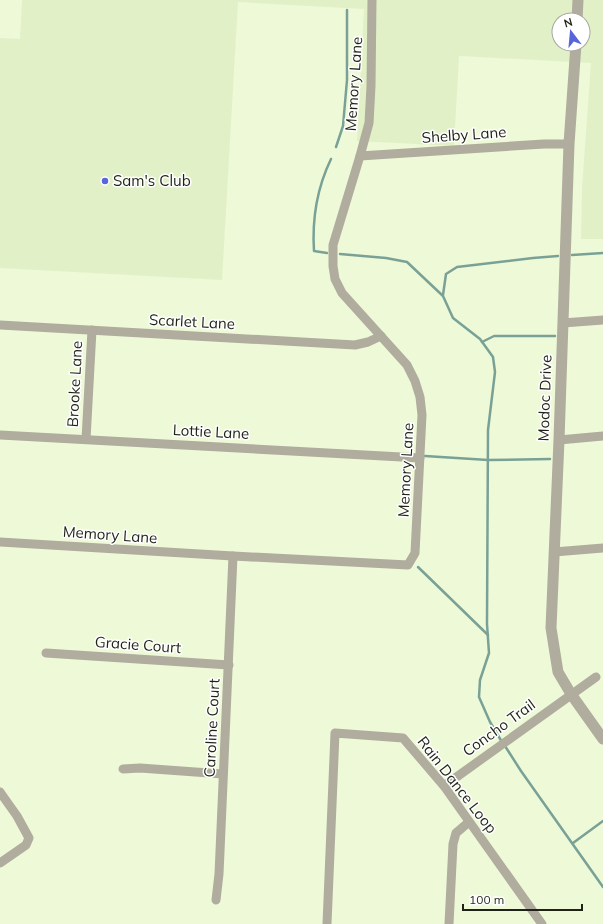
<svg xmlns="http://www.w3.org/2000/svg" width="603" height="924" viewBox="0 0 603 924" font-family="Mulish,sans-serif">
<rect width="100%" height="100%" fill="#eef9d8"/>
<path fill="#e2f0c8" fill-rule="evenodd" d="M22,0H603V239H581L582,188L591,63L459,56L454,146L357,141L364,9L238,2L222,280L0,268V38L20,39ZM559,20H583V44H559Z"/>
<g fill="none" stroke-linecap="round" stroke-linejoin="round">
<g stroke="#79a196" stroke-width="2.5">
<path d="M336,147L343,126L347,80V10"/>
<path d="M327,253L314,251C312,220 317,188 331,159"/>
<path d="M340,254L386,258L407,262L443,296L453,318L480,339L493,357L495,372L488,430L487,624L489,653L480,680L479,697L490,722L502,742"/>
<path d="M572,255L603,253"/>
<path d="M443,295L446,274L457,267L533,258L558,256"/>
<path d="M482,342L494,336H555"/>
<path d="M425,456L488,460L550,459"/>
<path d="M418,567L488,635"/>
<path d="M505,746L521,771L603,887"/>
<path d="M573,843L603,821"/>
</g>
<g stroke="#b0ac9e" stroke-width="9">
<path d="M360,156L544,144H569"/>
<path d="M563,323L603,320"/>
<path d="M0,325L355,345L368,342L381,336"/>
<path d="M0,435L420,458"/>
<path d="M86,439L92,330"/>
<path d="M559,440L603,436"/>
<path d="M0,542L233,556L408,565L415,553L422,415L420,397L415,381L407,365L342,293L335,279L333,266V245L360,156L369,123L371,86L372,0"/>
<path d="M554,552L603,548"/>
<path d="M46,653L229,665"/>
<path d="M123,769L140,768L223,774"/>
<path d="M444,786L596,677"/>
<path d="M0,792L17,816L29,838L26,845L0,863"/>
<path d="M216,900L219,874L233,556"/>
<path d="M327,924L335,733L403,738L444,786L542,924"/>
<path d="M449,924L453,844L456,833L469,822"/>
</g>
<g stroke="#b0ac9e" stroke-width="11">
<path d="M577,20L578,0"/>
<path d="M576,44L569,144L559,440L551,628L558,672L571,694L603,739"/>
</g>
</g>
<circle fill="#5665db" stroke="#fff" stroke-width="1.5" cx="105" cy="181" r="4"/>
<g text-anchor="middle" stroke-width="3" stroke-linejoin="round" paint-order="stroke">
<g font-size="15" fill="#1f2317" stroke="#fff">
<text transform="translate(354 84) rotate(-86)" y="5">Memory Lane</text>
<text transform="translate(464 135) rotate(-4)" y="5">Shelby Lane</text>
<text transform="translate(192 322) rotate(3)" y="5">Scarlet Lane</text>
<text transform="translate(75 384) rotate(-87)" y="5">Brooke Lane</text>
<text transform="translate(545 398) rotate(-88)" y="5">Modoc Drive</text>
<text transform="translate(211 432) rotate(3)" y="5">Lottie Lane</text>
<text transform="translate(406 470) rotate(-87)" y="5">Memory Lane</text>
<text transform="translate(110 535) rotate(4)" y="5">Memory Lane</text>
<text transform="translate(138 645) rotate(4)" y="5">Gracie Court</text>
<text transform="translate(212 728) rotate(-87)" y="5">Caroline Court</text>
<text transform="translate(499 728) rotate(-36)" y="5">Concho Trail</text>
<text transform="translate(457 785) rotate(52)" y="5">Rain Dance Loop</text>
</g>
<g font-size="15" fill="#1f2317" stroke="#fff" text-anchor="start">
<text x="113" y="186">Sam's Club</text>
</g>
</g>
<g transform="translate(571 32) rotate(344)"><circle r="19" fill="#ffffff" stroke="#a5a7a2"/>
<path d="M0-3L7 15L0 10L-7 15Z" fill="#5665db"/>
<text y="-6" font-size="11" font-weight="bold" text-anchor="middle" fill="#1f2317">N</text>
</g>
<path d="M463 904v6h119v-6" fill="none" stroke="#1f2317" stroke-width="2"/>
<text x="469" y="904" font-size="12" fill="#1f2317" stroke="#ffffff" stroke-width="3" paint-order="stroke">100 m</text>
</svg>
